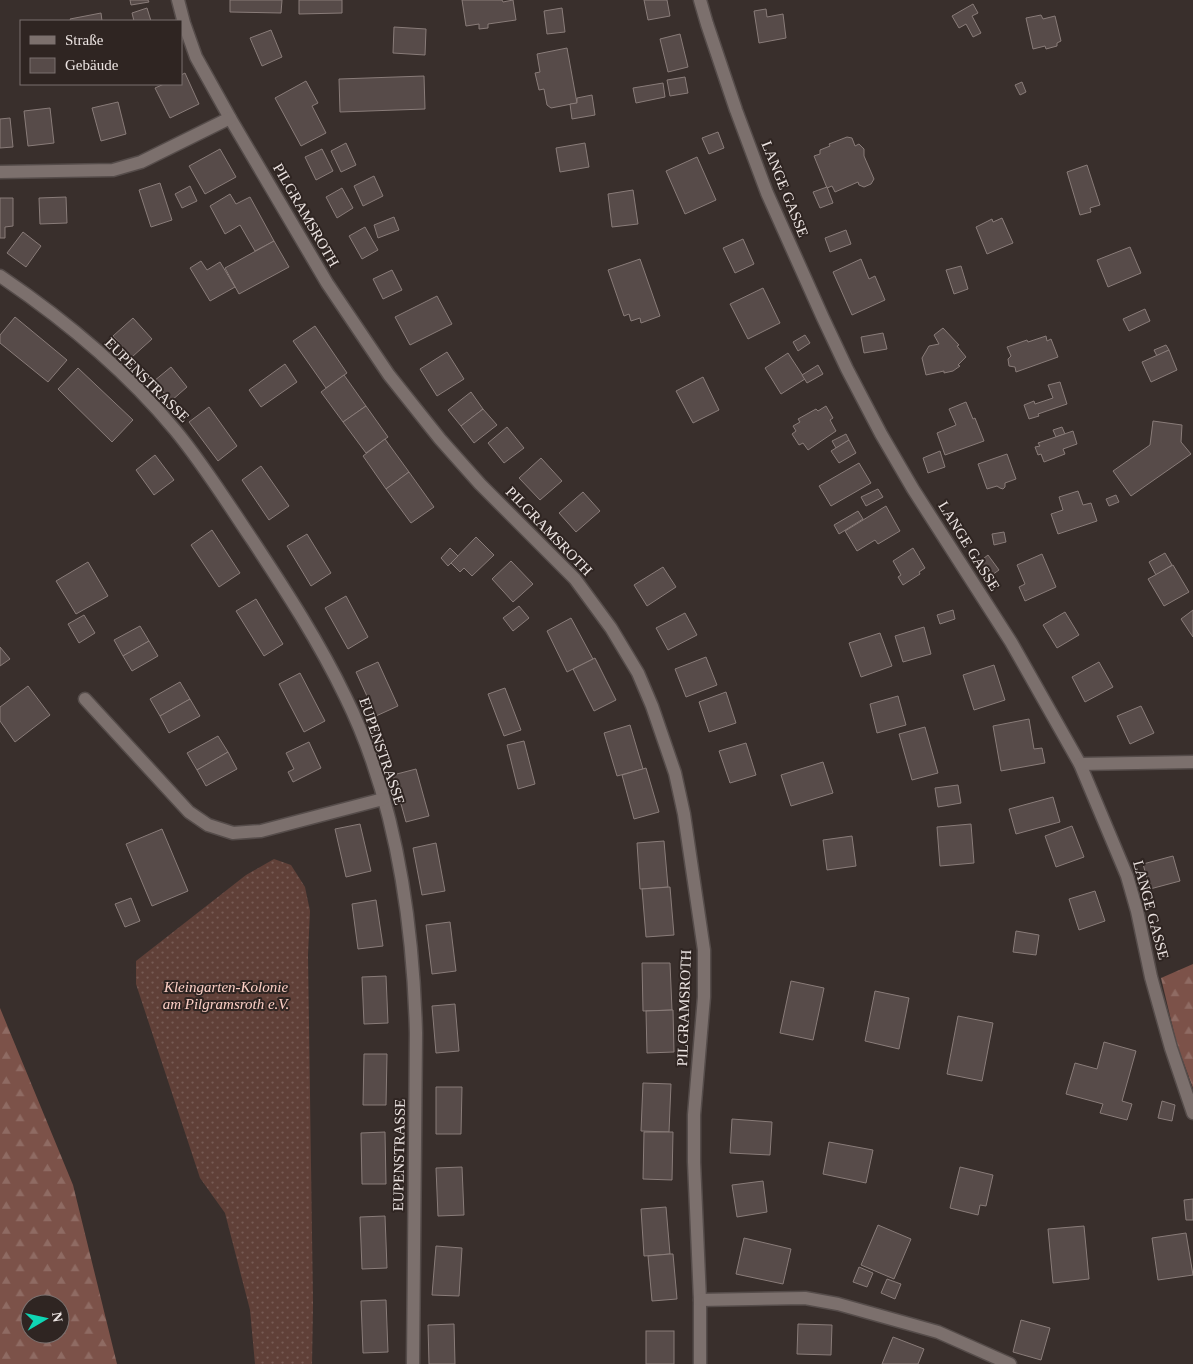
<svg xmlns="http://www.w3.org/2000/svg" width="1193" height="1364" viewBox="0 0 1193 1364" font-family="'Times New Roman',serif">
<defs>
<pattern id="forest-firs" width="22" height="20" patternUnits="userSpaceOnUse" patternTransform="scale(1.25)"><rect width="22" height="20" fill="#7c5249"/><path d="M5 1l3.5 6h-7zM16 11l3.5 6h-7z" fill="#8f6b63"/></pattern>
<pattern id="garden-dots" width="8" height="8" patternUnits="userSpaceOnUse" patternTransform="scale(1.25)"><rect width="8" height="8" fill="#604038"/><path d="M2 2h.1M6 6h.1" fill="none" stroke="#775b54" stroke-width="1.8" stroke-linecap="round"/></pattern>
</defs>
<rect width="100%" height="100%" fill="#392f2c"/>
<g fill="url(#forest-firs)" fill-rule="evenodd">
<path d="M1193,964V1088L1177,1045L1161,978Z"/>
<path d="M0,1008L73,1185L117,1364H0ZM30,1304H60V1334H30Z"/>
</g>
<path fill="url(#garden-dots)" d="M274,859L291,865L305,887L310,911L308,955L313,1304L312,1364H255L250,1310L225,1213L200,1178L136,984V961L246,875Z"/>
<g fill="#574b49" stroke="#897c79">
<path d="M130,0H148L149,2L131,5Z"/>
<path d="M230,0H282L281,13L230,12Z"/>
<path d="M299,0H342V13L299,14Z"/>
<path d="M462,0H502L503,2L513,0L516,20L488,24V28L479,29V24L466,26Z"/>
<path d="M644,0H667L670,16L648,20Z"/>
<path d="M973,4L978,13L972,16L981,33L973,37L966,24L959,28L952,16Z"/>
<path d="M147,8L151,21H134L132,13Z"/>
<path d="M562,8L565,32L547,34L544,11Z"/>
<path d="M766,9L767,17L783,14L786,38L759,43L754,11Z"/>
<path d="M101,13L102,21H71L70,19Z"/>
<path d="M1041,15L1043,19L1055,16L1061,41L1057,43V46L1046,49L1045,46L1033,49L1026,18Z"/>
<path d="M394,27L426,29L425,55L393,53Z"/>
<path d="M271,30L282,57L262,66L250,38Z"/>
<path d="M680,34L688,67L668,72L660,39Z"/>
<path d="M567,48L577,103L551,108L547,105L544,89L539,90L535,73L540,72L537,54Z"/>
<path d="M185,73L199,104L170,118L155,88L164,84H181V75Z"/>
<path d="M424,76L425,109L340,112L339,79Z"/>
<path d="M685,77L688,93L670,96L667,80Z"/>
<path d="M306,81L318,103L312,106L326,133L301,146L275,98Z"/>
<path d="M1022,82L1026,92L1020,95L1015,85Z"/>
<path d="M663,83L665,97L636,103L633,88Z"/>
<path d="M592,95L595,115L572,119L570,104L577,103V98Z"/>
<path d="M118,102L126,134L101,141L92,108Z"/>
<path d="M50,108L54,143L28,146L24,111Z"/>
<path d="M10,118L13,147L0,148V119Z"/>
<path d="M718,132L724,148L709,154L702,138Z"/>
<path d="M847,137L852,138L855,146L859,144L864,149V156L874,179L871,184L864,187L859,185L858,182L835,192L832,186L827,188L814,156L820,154V150L830,146L829,144Z"/>
<path d="M346,143L356,165L341,172L331,151Z"/>
<path d="M585,143L589,167L560,172L556,148Z"/>
<path d="M220,149L236,177L205,194L189,166Z"/>
<path d="M322,149L333,171L316,180L305,157Z"/>
<path d="M697,157L716,200L685,214L666,171Z"/>
<path d="M1087,165L1100,205L1090,208L1091,212L1080,215L1067,172Z"/>
<path d="M374,176L383,196L363,206L354,186Z"/>
<path d="M160,183L172,220L151,227L139,190Z"/>
<path d="M190,186L197,201L182,208L175,194Z"/>
<path d="M827,187L833,203L820,208L813,192Z"/>
<path d="M342,188L353,208L337,218L326,197Z"/>
<path d="M633,190L638,224L612,227L608,194Z"/>
<path d="M230,194L236,204L250,197L274,241L255,251L240,225L225,234L210,206Z"/>
<path d="M66,197L67,223L40,224L39,198Z"/>
<path d="M0,198H13V226L5,227V238H0Z"/>
<path d="M394,217L399,230L378,238L374,225Z"/>
<path d="M1002,218L1013,243L987,254L976,227L992,219L993,222Z"/>
<path d="M365,227L378,250L362,259L349,236Z"/>
<path d="M846,230L851,244L830,252L825,238Z"/>
<path d="M23,232L41,246L26,267L7,253Z"/>
<path d="M743,239L754,264L735,273L723,248Z"/>
<path d="M274,241L289,267L239,294L225,268Z"/>
<path d="M1130,247L1141,273L1108,287L1097,260Z"/>
<path d="M640,259L660,316L641,323L640,318L631,321L629,314L624,316L608,270Z"/>
<path d="M861,259L869,279L875,276L885,300L852,315L833,272Z"/>
<path d="M201,261L207,270L220,262L235,287L210,301L190,268Z"/>
<path d="M961,266L968,289L954,294L946,270Z"/>
<path d="M392,270L402,290L383,299L373,279Z"/>
<path d="M763,288L780,323L748,339L730,304Z"/>
<path d="M437,296L452,324L410,345L395,317Z"/>
<path d="M1145,309L1150,321L1129,331L1123,319Z"/>
<path d="M15,317L67,360L48,382L0,343V335Z"/>
<path d="M133,318L152,339L132,357L113,336Z"/>
<path d="M315,326L347,373L326,388L293,341Z"/>
<path d="M943,328L959,345L957,346L966,357L958,365L960,366L953,371L944,373V371L926,375L922,358L929,346L939,344L934,335Z"/>
<path d="M883,333L887,349L864,353L861,337Z"/>
<path d="M805,335L810,343L798,351L793,342Z"/>
<path d="M1046,336L1047,341L1051,339L1058,357L1016,372L1015,367L1009,366L1008,359L1011,356L1007,347L1027,340L1028,342Z"/>
<path d="M1166,345L1169,350L1157,356L1154,350Z"/>
<path d="M1169,350L1177,370L1151,382L1142,362Z"/>
<path d="M447,352L464,379L437,396L420,369Z"/>
<path d="M788,353L805,379L781,394L765,368Z"/>
<path d="M285,364L297,382L261,407L249,390Z"/>
<path d="M818,365L823,374L807,383L802,375Z"/>
<path d="M171,367L187,387L171,401L154,381Z"/>
<path d="M78,368L133,420L112,442L58,389Z"/>
<path d="M344,375L366,406L343,422L321,392Z"/>
<path d="M703,377L719,410L693,423L676,391Z"/>
<path d="M1060,382L1067,404L1038,414L1039,416L1029,419L1024,405L1034,401L1035,404L1053,398L1048,385Z"/>
<path d="M471,392L483,409L461,426L448,410Z"/>
<path d="M966,402L973,419L975,418L984,441L945,455L937,433L956,425L949,409Z"/>
<path d="M366,406L388,437L366,453L343,422Z"/>
<path d="M826,406L833,418L830,420L836,431L808,450L803,443L799,445L792,434L796,431L793,426L800,422L798,419L816,409L818,411Z"/>
<path d="M209,407L237,446L218,461L189,422Z"/>
<path d="M483,409L497,425L474,443L461,426Z"/>
<path d="M1153,421L1182,425L1181,442L1191,454L1131,496L1113,471L1150,445Z"/>
<path d="M507,427L524,448L504,463L488,443Z"/>
<path d="M1062,427L1065,434L1056,437L1053,430Z"/>
<path d="M1073,431L1077,444L1063,449L1065,454L1044,462L1041,454L1038,455L1035,447L1040,446L1038,443Z"/>
<path d="M846,434L849,440L836,448L832,441Z"/>
<path d="M385,439L409,472L386,489L363,456Z"/>
<path d="M849,440L856,453L839,463L831,451Z"/>
<path d="M940,451L945,467L928,473L923,458Z"/>
<path d="M1007,454L1016,479L1005,483V487L1003,489L1000,488L997,486L987,489L978,464Z"/>
<path d="M155,455L174,480L154,495L136,470Z"/>
<path d="M541,458L562,481L540,500L519,478Z"/>
<path d="M859,463L871,483L831,506L819,486Z"/>
<path d="M261,466L289,506L269,520L242,480Z"/>
<path d="M409,472L434,507L411,523L386,489Z"/>
<path d="M878,489L883,497L866,506L861,497Z"/>
<path d="M1078,491L1083,505L1091,503L1097,521L1058,534L1051,514L1063,510L1059,497Z"/>
<path d="M583,492L600,511L576,532L559,513Z"/>
<path d="M1116,495L1119,502L1109,506L1106,499Z"/>
<path d="M886,506L900,531L878,544L875,540L857,551L845,531Z"/>
<path d="M858,511L863,519L839,534L834,525Z"/>
<path d="M212,530L240,573L219,587L191,545Z"/>
<path d="M1004,532L1006,542L994,545L992,534Z"/>
<path d="M307,534L331,573L311,586L287,546Z"/>
<path d="M476,537L494,555L472,576L464,568L460,572L451,563Z"/>
<path d="M450,548L458,556L448,566L441,558Z"/>
<path d="M913,548L925,568L919,572L920,574L903,585L898,577L901,575L893,561Z"/>
<path d="M1165,553L1172,565L1156,575L1149,562Z"/>
<path d="M1042,554L1056,587L1025,601L1019,587L1025,584L1017,565Z"/>
<path d="M988,555L999,570L985,580L975,565Z"/>
<path d="M511,561L533,584L513,602L492,579Z"/>
<path d="M88,562L108,596L76,614L56,581Z"/>
<path d="M1173,565L1189,592L1164,606L1148,579Z"/>
<path d="M663,567L676,587L647,606L634,585Z"/>
<path d="M346,596L368,637L348,649L325,608Z"/>
<path d="M256,599L283,644L264,656L236,611Z"/>
<path d="M519,606L529,618L513,631L503,618Z"/>
<path d="M953,610L955,619L940,624L937,615Z"/>
<path d="M1193,610V637L1181,619Z"/>
<path d="M1065,612L1079,635L1057,648L1043,625Z"/>
<path d="M685,613L697,635L668,650L656,628Z"/>
<path d="M84,615L95,633L79,643L68,624Z"/>
<path d="M571,618L593,659L567,672L547,631Z"/>
<path d="M140,626L149,641L123,656L114,640Z"/>
<path d="M924,627L931,654L903,662L895,636Z"/>
<path d="M880,633L892,666L861,677L849,643Z"/>
<path d="M149,641L158,656L132,671L123,656Z"/>
<path d="M0,647L10,659L0,666Z"/>
<path d="M706,657L717,685L686,697L675,669Z"/>
<path d="M595,658L616,700L594,711L573,669Z"/>
<path d="M378,662L398,706L376,716L356,672Z"/>
<path d="M1099,662L1113,687L1085,702L1072,677Z"/>
<path d="M994,665L1005,700L974,710L963,675Z"/>
<path d="M300,673L325,721L304,732L279,684Z"/>
<path d="M180,682L190,699L160,716L150,699Z"/>
<path d="M28,686L50,715L15,742L0,721V707Z"/>
<path d="M505,688L521,730L504,736L488,694Z"/>
<path d="M726,692L736,723L709,732L699,702Z"/>
<path d="M898,696L906,725L877,733L870,704Z"/>
<path d="M190,699L200,716L169,733L160,716Z"/>
<path d="M1141,706L1154,733L1130,744L1117,716Z"/>
<path d="M1029,719L1034,749L1042,748L1045,763L1001,771L993,726Z"/>
<path d="M630,725L643,769L617,776L604,733Z"/>
<path d="M925,727L938,773L912,780L899,734Z"/>
<path d="M218,736L228,752L197,770L187,753Z"/>
<path d="M524,741L535,784L518,789L507,745Z"/>
<path d="M309,742L321,768L293,782L288,772L294,769L286,753Z"/>
<path d="M746,743L756,775L730,783L719,751Z"/>
<path d="M228,752L237,769L206,786L197,770Z"/>
<path d="M823,762L833,793L791,806L781,775Z"/>
<path d="M646,768L659,812L634,819L622,775Z"/>
<path d="M416,769L429,816L406,822L393,775Z"/>
<path d="M958,785L961,803L938,807L935,788Z"/>
<path d="M1053,797L1060,822L1016,834L1009,809Z"/>
<path d="M360,824L371,871L346,877L335,829Z"/>
<path d="M971,824L974,863L940,866L937,827Z"/>
<path d="M1072,826L1084,857L1056,867L1045,836Z"/>
<path d="M162,829L188,891L152,906L126,844Z"/>
<path d="M852,836L856,866L827,870L823,840Z"/>
<path d="M664,841L668,887L640,889L637,843Z"/>
<path d="M436,843L445,891L422,895L413,848Z"/>
<path d="M1173,856L1180,881L1150,889L1143,864Z"/>
<path d="M670,887L674,935L646,937L642,889Z"/>
<path d="M1095,891L1105,921L1079,930L1069,899Z"/>
<path d="M131,898L140,921L125,927L115,904Z"/>
<path d="M376,900L383,946L358,949L352,904Z"/>
<path d="M450,922L456,971L432,974L426,925Z"/>
<path d="M1016,931L1039,935L1036,955L1013,952Z"/>
<path d="M642,963H670L672,1010L643,1011Z"/>
<path d="M386,976L388,1023L364,1024L362,977Z"/>
<path d="M791,981L824,988L813,1040L780,1033Z"/>
<path d="M875,991L909,998L899,1049L865,1041Z"/>
<path d="M455,1004L459,1051L436,1053L432,1006Z"/>
<path d="M673,1010L674,1052L647,1053L646,1011Z"/>
<path d="M958,1016L993,1023L982,1081L947,1074Z"/>
<path d="M1104,1042L1136,1051L1122,1101L1132,1104L1127,1120L1100,1113L1103,1104L1066,1094L1075,1063L1097,1069Z"/>
<path d="M364,1054H387L386,1105H363Z"/>
<path d="M643,1083L671,1084L669,1132L641,1131Z"/>
<path d="M436,1087H462L461,1134H436Z"/>
<path d="M1162,1101L1175,1105L1172,1121L1158,1118Z"/>
<path d="M732,1119L772,1122L770,1155L730,1153Z"/>
<path d="M385,1132L386,1184H362L361,1133Z"/>
<path d="M644,1132H673L672,1180L643,1179Z"/>
<path d="M829,1142L873,1150L866,1183L823,1174Z"/>
<path d="M462,1167L464,1215L438,1216L436,1168Z"/>
<path d="M960,1167L993,1175L986,1206L980,1205L978,1215L950,1208Z"/>
<path d="M763,1181L767,1212L737,1217L732,1185Z"/>
<path d="M1193,1199V1220H1186L1184,1200Z"/>
<path d="M666,1207L670,1254L644,1256L641,1209Z"/>
<path d="M385,1216L387,1268L362,1269L360,1217Z"/>
<path d="M878,1225L911,1239L894,1279L861,1265Z"/>
<path d="M1084,1226L1089,1279L1053,1283L1048,1229Z"/>
<path d="M1186,1233L1193,1275L1158,1280L1152,1238Z"/>
<path d="M744,1238L791,1249L783,1284L736,1274Z"/>
<path d="M436,1246L462,1248L459,1296L432,1295Z"/>
<path d="M670,1254H673L677,1299L652,1301L648,1256Z"/>
<path d="M859,1267L873,1273L867,1287L853,1282Z"/>
<path d="M887,1279L901,1284L895,1299L881,1293Z"/>
<path d="M386,1300L388,1352L363,1353L361,1301Z"/>
<path d="M1021,1320L1050,1328L1041,1360L1013,1352Z"/>
<path d="M454,1324L455,1364H429L428,1325Z"/>
<path d="M798,1324L832,1325L831,1355L797,1354Z"/>
<rect x="646" y="1331" width="28" height="33"/>
<path d="M893,1337L924,1349L918,1364H882Z"/>
</g>
<g fill="none" stroke-linecap="round" stroke-linejoin="round">
<defs>
<g id="minor">
<path d="M178,0L184,23L196,57L230,118L327,283L389,375L440,439L480,484L575,579L611,628L638,673L652,706L675,773L684,814L704,950V997L694,1115V1162L700,1300V1364"/>
<path d="M700,0L707,24L736,110L767,193L823,318L847,369L881,434L913,489L1011,642L1080,764L1127,876L1137,911L1151,977L1171,1048L1193,1113"/>
<path d="M0,172L113,170L141,162L230,118"/>
<path d="M0,276C62,318 127,372 175,430C204,465 228,504 253,541C286,591 319,642 345,696C395,797 413,921 416,1033L413,1364"/>
<path d="M85,699L189,812L208,825L233,833L261,831L383,799"/>
<path d="M1080,764L1193,762"/>
<path d="M700,1300L805,1298L838,1304L938,1332L1010,1364"/>
</g>
</defs>
<use href="#minor" stroke="#554c4a" stroke-width="15"/>
<use href="#minor" stroke="#7c706d" stroke-width="12"/>
</g>
<g text-anchor="middle" stroke-width="4" stroke-linejoin="round" paint-order="stroke">
<g font-size="15" fill="#ece4e2" stroke="#2f2522">
<text transform="translate(785 189) rotate(68)" y="5">LANGE GASSE</text>
<text transform="translate(306 215) rotate(60)" y="5">PILGRAMSROTH</text>
<text transform="translate(147 380) rotate(45)" y="5">EUPENSTRASSE</text>
<text transform="translate(549 531) rotate(46)" y="5">PILGRAMSROTH</text>
<text transform="translate(969 546) rotate(58)" y="5">LANGE GASSE</text>
<text transform="translate(382 751) rotate(71)" y="5">EUPENSTRASSE</text>
<text transform="translate(1151 910) rotate(75)" y="5">LANGE GASSE</text>
<text transform="translate(684 1008) rotate(-88)" y="5">PILGRAMSROTH</text>
<text transform="translate(399 1155) rotate(-89)" y="5">EUPENSTRASSE</text>
</g>
<g font-size="15" font-style="italic" fill="#fdd0c6" stroke="#2f2522">
<text x="226" y="992">Kleingarten-Kolonie<tspan x="226" dy="17">am Pilgramsroth e.V.</tspan></text>
</g>
</g>
<rect x="20" y="20" width="162" height="65" fill="#2f2522" stroke="#7b716f"/>
<rect x="30" y="36" width="25" height="8" fill="#7c706d" stroke="#7b716f"/>
<text x="65" y="45" font-size="15" fill="#ece4e2">Straße</text>
<rect x="30" y="58" width="25" height="15" fill="#574b49" stroke="#7b716f"/>
<text x="65" y="70" font-size="15" fill="#ece4e2">Gebäude</text>
<g transform="translate(45 1319) rotate(81)"><circle r="24" fill="#2f2522" stroke="#7b716f"/>
<path d="M0-4L9 19L0 12L-9 19Z" fill="#0fd5b4"/>
<text y="-8" font-size="14" font-weight="bold" text-anchor="middle" fill="#ece4e2">N</text>
</g>
</svg>
